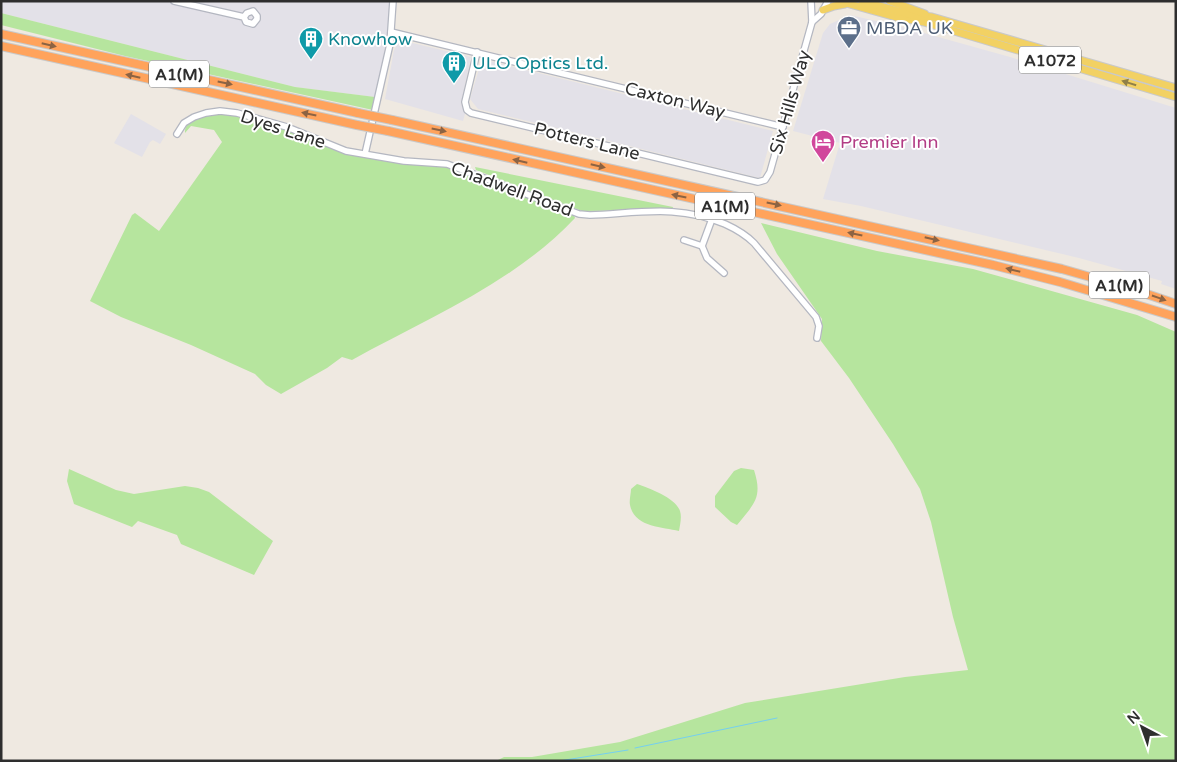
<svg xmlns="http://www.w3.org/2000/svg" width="1177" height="762" viewBox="0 0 1177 762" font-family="'Varela Round',sans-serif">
<rect width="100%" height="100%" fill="#efe9e1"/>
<g fill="#e3e1e8">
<path d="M1,1H390L388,34L375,97L295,87L1,13Z"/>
<path d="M850,15L906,28L1010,57L1176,108V289L1161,284L1162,281L1079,258L861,206L823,199L840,143L793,131L823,33L830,24Z"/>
<path d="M400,40L471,57L461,103L465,114L463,121L385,99L394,50Z"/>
<path d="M482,59L773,131L760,178L478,109L470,99Z"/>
<path d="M131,114L166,134L160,144L153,140L150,142L142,157L114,143Z"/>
</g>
<g fill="#b6e59e">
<path d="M1,13L295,87L375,97L373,110L125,56L1,25Z"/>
<path d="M224,113L259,119L354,154L384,161L446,167L462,172L557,207L574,215L575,218C514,283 428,318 352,360L342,357L327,368L281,394L266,385L255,374L191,345L121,317L90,301L132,215L135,213L159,231L222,142L214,130L191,126L185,133C184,116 211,114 224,113Z"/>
<path d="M475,167L673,207L672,210L582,211L476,170Z"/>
<path d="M761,223L877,251L973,269L1137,315L1176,332V761H496L504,757H532L620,742L745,703L905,677L968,670L953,617L931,522L920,489L893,444L849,378L821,341L822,319L777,254Z"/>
<path d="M741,468L754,470C763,498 754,504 737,525L731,522L715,507V496L734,471Z"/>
<path d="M69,469L116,490L134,494L185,486L198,488L209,492L273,541L254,575L181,544L177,535L138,521L132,527L74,504L67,481Z"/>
<path d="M637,484C649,488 676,498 680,511C682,517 680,525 679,531C662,527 634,527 630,505C629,500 631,494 631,489Z"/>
</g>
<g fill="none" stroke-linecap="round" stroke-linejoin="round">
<g stroke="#75cff0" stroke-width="1">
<path d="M635,748L777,718"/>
<path d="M559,761L628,750"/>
</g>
<defs>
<g id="minor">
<path d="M174,1L244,17L246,22L253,24L257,19V16L253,11L247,13L244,17"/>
<path d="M812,22L821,14L828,1"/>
<path d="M391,32L783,127"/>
<path d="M477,52L465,102L467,110L471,113L758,182L765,180L770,172L812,22L811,1"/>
<path d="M177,134L184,123L194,117L206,113L220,111L237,113L287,127L346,151L404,161L447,164L579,214L590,215C639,213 678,204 725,224C736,229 745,234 754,243L816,317L819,326L817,338"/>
<path d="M365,154L390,44L393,1"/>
<path d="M712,219L702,246L707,258L724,273"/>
<path d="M684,240L702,246"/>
</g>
<g id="major">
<path d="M839,1L896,17L924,22L1176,97"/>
<path d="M862,1L912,15L932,17L1176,88"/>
<path d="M890,1L925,14"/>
<path d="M823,10L834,6L845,4"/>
</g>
<g id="highway">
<path d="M1,34L358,113"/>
<path d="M1,46L357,125"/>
<path d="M392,120L1062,269L1129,288L1176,304"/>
<path d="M388,131L993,265L1060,282L1176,317"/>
</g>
</defs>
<use href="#minor" stroke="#b4b7c1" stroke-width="8"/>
<use href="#major" stroke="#c9c9c9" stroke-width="9"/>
<use href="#highway" stroke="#c9c9c9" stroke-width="10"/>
<use href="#minor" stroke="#fff" stroke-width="5.5"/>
<use href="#major" stroke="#f2d163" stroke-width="7"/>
<use href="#highway" stroke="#ffa35c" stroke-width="8"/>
<defs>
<g id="highway-bridge">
<path d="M358,113L392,120"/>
<path d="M357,125L388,131"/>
</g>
</defs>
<use href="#highway-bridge" stroke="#c9c9c9" stroke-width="10" stroke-linecap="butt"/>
<use href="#highway-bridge" stroke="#ffa35c" stroke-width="8"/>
</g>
<defs><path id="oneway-solid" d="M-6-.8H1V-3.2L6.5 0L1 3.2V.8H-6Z" transform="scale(1.25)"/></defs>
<g fill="#8c6343">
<use href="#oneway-solid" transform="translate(49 45) rotate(13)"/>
<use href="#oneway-solid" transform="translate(133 76) rotate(-167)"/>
<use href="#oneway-solid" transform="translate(225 83) rotate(12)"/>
<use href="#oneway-solid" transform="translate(309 114) rotate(-168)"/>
<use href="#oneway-solid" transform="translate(439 130) rotate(12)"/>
<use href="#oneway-solid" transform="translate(520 161) rotate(-167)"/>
<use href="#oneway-solid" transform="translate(598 166) rotate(13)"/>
<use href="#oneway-solid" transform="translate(679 196) rotate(-168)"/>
<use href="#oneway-solid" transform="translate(774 204) rotate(12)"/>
<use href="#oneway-solid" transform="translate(855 234) rotate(-168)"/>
<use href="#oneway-solid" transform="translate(932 239) rotate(13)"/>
<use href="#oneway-solid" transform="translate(1013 270) rotate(-166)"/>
<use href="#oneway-solid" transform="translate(1159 298) rotate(19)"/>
</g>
<use fill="#908048" href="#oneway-solid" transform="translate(1129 83) rotate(-163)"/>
<defs>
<symbol id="office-pin" viewBox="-11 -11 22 30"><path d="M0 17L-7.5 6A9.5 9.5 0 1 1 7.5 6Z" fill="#5c6f8a" stroke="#fff"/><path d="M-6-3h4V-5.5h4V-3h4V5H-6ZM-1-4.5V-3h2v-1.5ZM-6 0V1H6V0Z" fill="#fff"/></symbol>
<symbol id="building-pin" viewBox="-11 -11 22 30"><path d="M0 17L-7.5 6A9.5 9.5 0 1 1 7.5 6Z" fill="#0f9aa8" stroke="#fff"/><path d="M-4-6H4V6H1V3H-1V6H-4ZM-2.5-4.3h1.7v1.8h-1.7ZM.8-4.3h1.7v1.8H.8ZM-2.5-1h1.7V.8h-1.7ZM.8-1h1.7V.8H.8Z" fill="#fff"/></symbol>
<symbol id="hotel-pin" viewBox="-11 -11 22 30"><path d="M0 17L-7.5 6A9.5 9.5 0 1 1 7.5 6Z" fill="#d1479c" stroke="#fff"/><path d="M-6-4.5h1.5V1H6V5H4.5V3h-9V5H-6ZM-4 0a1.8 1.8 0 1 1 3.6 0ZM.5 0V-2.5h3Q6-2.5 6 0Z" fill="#fff"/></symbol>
</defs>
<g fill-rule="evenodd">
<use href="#office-pin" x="835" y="14" width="28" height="38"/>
<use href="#building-pin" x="297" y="25" width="28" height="38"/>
<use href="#building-pin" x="440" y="49" width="28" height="38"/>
<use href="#hotel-pin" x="809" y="128" width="28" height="38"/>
</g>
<g text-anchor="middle" stroke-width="4" stroke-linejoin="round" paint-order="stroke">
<g fill="#fff" stroke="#6d6d6d" stroke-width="1">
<rect x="1019" y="46.5" width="62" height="27" rx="4"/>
<rect x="149" y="60.5" width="60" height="27" rx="4"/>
<rect x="695" y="192.5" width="60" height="27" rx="4"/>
<rect x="1089" y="271.5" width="60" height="27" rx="4"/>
</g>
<g font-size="16" font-weight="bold" fill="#2e2e2e">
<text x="1050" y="66">A1072</text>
<text x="179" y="80">A1(M)</text>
<text x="725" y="212">A1(M)</text>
<text x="1119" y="291">A1(M)</text>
</g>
<g font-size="18" fill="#4e5e75" stroke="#fff" text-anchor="start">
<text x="866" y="34">MBDA UK</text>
</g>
<g font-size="18" fill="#0d838f" stroke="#fff" text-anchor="start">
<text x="328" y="45">Knowhow</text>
<text x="472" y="69">ULO Optics Ltd.</text>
</g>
<g font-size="18" fill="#2e2e2e" stroke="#fff">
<text transform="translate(675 100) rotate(14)" y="6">Caxton Way</text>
<text transform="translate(790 102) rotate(-74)" y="6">Six Hills Way</text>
<text transform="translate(283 129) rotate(18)" y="6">Dyes Lane</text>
<text transform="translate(587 141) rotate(14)" y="6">Potters Lane</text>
<text transform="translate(512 189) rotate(20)" y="6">Chadwell Road</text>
</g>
<g font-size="18" fill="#b23c85" stroke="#fff" text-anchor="start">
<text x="840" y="148">Premier Inn</text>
</g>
</g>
<rect width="1177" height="762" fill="none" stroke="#2e2e2e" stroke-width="5"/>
<g transform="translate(1142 727) rotate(319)" stroke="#ffffff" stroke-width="4" paint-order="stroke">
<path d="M0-4L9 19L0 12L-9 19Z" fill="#2e2e2e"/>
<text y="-8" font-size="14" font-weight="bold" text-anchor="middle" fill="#2e2e2e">N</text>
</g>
</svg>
